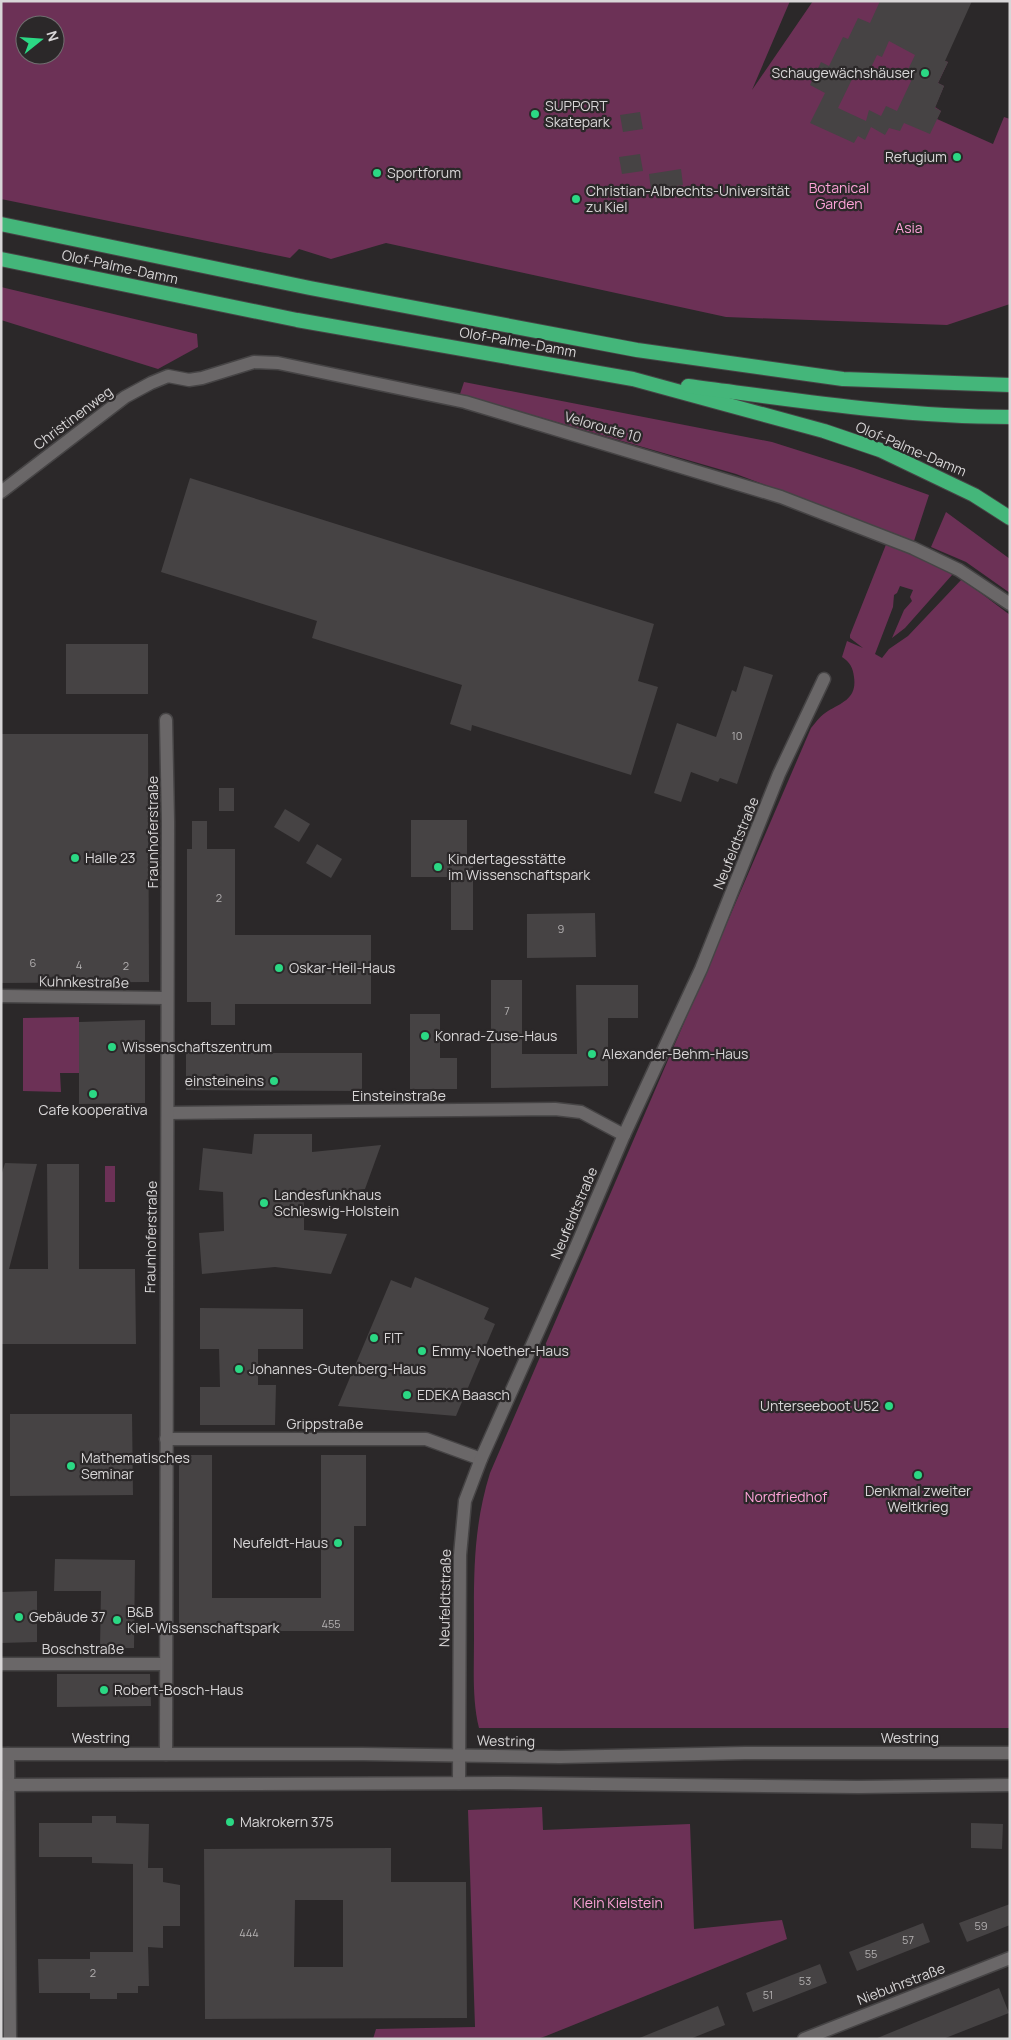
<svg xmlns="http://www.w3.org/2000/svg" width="1011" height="2040" viewBox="0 0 1011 2040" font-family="Manrope,sans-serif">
<rect width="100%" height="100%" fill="#2b2829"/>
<g fill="#6c3156" fill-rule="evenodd">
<path d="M1,1H790L752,90L813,1H904L942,60L948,62L938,83L944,86L935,107L941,111L937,119L993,144L1004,117L1010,119V304L947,325L726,317L386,243L331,259L299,249L290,258L1,199ZM25,25H55V55H25Z"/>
<path d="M1,287L197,334L198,347L158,369L1,320Z"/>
<path d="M464,382L772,442L854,468L929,495L914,541L736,474L460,394Z"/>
<path d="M946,512L1010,559V593L966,562L931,547Z"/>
<path d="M887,542L951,572L952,575L905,628L892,638L904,610L912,601L910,597L913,590L900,586L897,593L894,595L893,607L875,654L882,658L889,649L908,636L962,579L1010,615V1728H479C472,1699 474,1669 474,1640C474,1580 472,1531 490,1473L811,728C816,722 821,715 828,711C843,702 857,698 854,677C853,668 850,662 842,657L847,641L863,648L850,638V635Z"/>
<path d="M79,1017V1073H60L61,1092L23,1091V1018Z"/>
<rect x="105" y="1166" width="10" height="36"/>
<path d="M542,1807L543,1830L690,1824L694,1929L782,1920L787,1939L546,2036L537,2039H373L376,2029L475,2027L468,1810Z"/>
</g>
<g fill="#464344" fill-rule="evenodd">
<path d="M880,1H972L945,61L948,62L938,83L944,86L935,108L941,111L930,134L904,123L900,131L889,128L885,135L871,127L865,140L858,136L854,143L810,123L825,93L810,85L821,62L829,66L843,37L848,39L858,18L870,23ZM889,41L915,55L905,76L912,79L897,111L886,106L881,116L869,110L866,121L838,108L856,71L867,76L877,55L882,57Z"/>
<path d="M640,112L643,129L623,132L620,115Z"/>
<path d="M640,154L643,171L622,174L619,157Z"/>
<path d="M681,169L683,185L651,190L649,174Z"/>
<path d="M190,478L654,624L638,681L658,687L631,775L472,725L471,731L450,724L462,685L312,638L317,621L161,572Z"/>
<rect x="66" y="644" width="82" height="50"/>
<path d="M744,666L773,675L737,784L720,778L718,782L691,772L681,802L654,793L677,723L716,737L732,690L736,692Z"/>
<path d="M1,734H148L149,982L1,983Z"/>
<rect x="219" y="788" width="15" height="23"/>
<path d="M285,809L310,824L299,842L274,827Z"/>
<path d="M411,820H467V865H473V930H451V877H411Z"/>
<path d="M192,821H207V849H235V935H371V1004H235V1025H211V1002H187V849H192Z"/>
<path d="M317,844L342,859L331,878L306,863Z"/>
<path d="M595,913L596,957L527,958V914Z"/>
<path d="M491,980H522V1054H577L576,985H638V1018H608V1086L491,1088Z"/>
<path d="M410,1014H440V1058H457V1089H410Z"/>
<path d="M145,1020V1103L79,1104V1022Z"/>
<path d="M186,1053H362V1091L186,1090Z"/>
<path d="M254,1134H312V1152L381,1145L365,1189L304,1195V1230L347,1234L331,1274L275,1267L202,1274L199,1233L224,1231L223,1192L199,1190L203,1148L252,1154Z"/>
<path d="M5,1163L37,1164L9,1269H48L47,1164H79V1269H135L136,1344H1V1176Z"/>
<path d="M415,1277L489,1308L484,1319L495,1324L456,1416L338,1406L391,1280L411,1288Z"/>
<path d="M200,1308L303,1309V1349H258V1385H276L275,1425H200V1387H220L219,1349H200Z"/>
<path d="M10,1414H132L133,1495L10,1496Z"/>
<path d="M179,1455H212V1598H321V1455H366V1526H354V1631H179Z"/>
<path d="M55,1559L135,1560L134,1648H100L101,1591H54Z"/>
<path d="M37,1591V1642L1,1643V1592Z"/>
<path d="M57,1674H150L151,1706L57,1707Z"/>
<path d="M92,1816H116V1823L149,1824L148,1868H163V1882L180,1885V1926H163V1948L148,1947L149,1986H138V1993H117V1999H90V1993H39L38,1959H90V1952H133V1864L92,1863V1857H39V1823H92Z"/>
<path d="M971,1823L1003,1824L1002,1849L971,1848Z"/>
<path d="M391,1848V1882H466L467,2018L205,2019L204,1849ZM295,1900H343V1967H294Z"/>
<path d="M1010,1904V1925L967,1942L959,1923Z"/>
<path d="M923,1923L930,1942L857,1971L849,1952Z"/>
<path d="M820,1964L827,1983L753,2012L746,1993Z"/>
<path d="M999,1988L1009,2013L943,2039H875Z"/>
<path d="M718,2006L725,2025L690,2039H637Z"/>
</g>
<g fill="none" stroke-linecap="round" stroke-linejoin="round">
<defs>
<g id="minor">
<path d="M1,492L125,397L151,383L168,376L189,380L202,378L254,362L278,363L465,402L781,497L913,548L959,570L1010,604"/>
<path d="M1,996L167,998"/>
<path d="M168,1113L555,1109L581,1112L624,1135"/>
<path d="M166,1439H426L481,1459"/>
<path d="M1,1664H165"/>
<path d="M8,1754L10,2039"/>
<path d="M166,1754L168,822L166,720"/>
<path d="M459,1783L460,1555L465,1501L481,1459L576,1247L624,1135L701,969L779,774L824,679"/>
<path d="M804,2039L1010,1958"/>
</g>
<g id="secondary">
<path d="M1,1754H363L560,1757L745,1753H1010"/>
<path d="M1,1785L500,1783L858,1787L1010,1785"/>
</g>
<g id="trunk">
<path d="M1,224L310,288L637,350L843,379L1010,385"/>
<path d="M1,259L297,320L633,379L824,431L880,450L974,495L1010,518"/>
<path d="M688,386C795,400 902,417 1010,417"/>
</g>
</defs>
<use href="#minor" stroke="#464445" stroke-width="15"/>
<use href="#secondary" stroke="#464445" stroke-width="15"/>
<use href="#trunk" stroke="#464445" stroke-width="16"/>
<use href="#minor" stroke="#6a6768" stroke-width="12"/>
<use href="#secondary" stroke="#6a6768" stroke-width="12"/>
<use href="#trunk" stroke="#44b67a" stroke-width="14"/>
</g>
<g fill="#2bd884" stroke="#2b2829" stroke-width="2">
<circle cx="925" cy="73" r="5"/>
<circle cx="535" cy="114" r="5"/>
<circle cx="957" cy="157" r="5"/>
<circle cx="377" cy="173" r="5"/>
<circle cx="576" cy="199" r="5"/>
<circle cx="75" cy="858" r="5"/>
<circle cx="438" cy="867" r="5"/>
<circle cx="279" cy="968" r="5"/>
<circle cx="425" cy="1036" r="5"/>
<circle cx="112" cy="1047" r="5"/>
<circle cx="592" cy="1054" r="5"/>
<circle cx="274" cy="1081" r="5"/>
<circle cx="93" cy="1094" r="5"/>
<circle cx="264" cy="1203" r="5"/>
<circle cx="374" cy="1338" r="5"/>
<circle cx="422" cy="1351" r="5"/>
<circle cx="239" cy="1369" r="5"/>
<circle cx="407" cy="1395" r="5"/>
<circle cx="889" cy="1406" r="5"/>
<circle cx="71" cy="1466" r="5"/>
<circle cx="918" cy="1475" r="5"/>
<circle cx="338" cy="1543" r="5"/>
<circle cx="19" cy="1617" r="5"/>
<circle cx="117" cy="1620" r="5"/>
<circle cx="104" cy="1690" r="5"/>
<circle cx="230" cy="1822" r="5"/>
</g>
<g text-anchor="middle" stroke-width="4.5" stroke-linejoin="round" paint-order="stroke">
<g font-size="11" fill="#b4b1b2">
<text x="737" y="740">10</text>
<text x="219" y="902">2</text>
<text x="561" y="933">9</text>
<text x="33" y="967">6</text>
<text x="79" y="969">4</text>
<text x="126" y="970">2</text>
<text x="507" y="1015">7</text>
<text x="331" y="1628">455</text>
<text x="981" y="1930">59</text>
<text x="249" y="1937">444</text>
<text x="908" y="1944">57</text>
<text x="871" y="1958">55</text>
<text x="93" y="1977">2</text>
<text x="805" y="1985">53</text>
<text x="768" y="1999">51</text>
</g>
<g font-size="14" fill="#d8d6d7" stroke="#2b2829" text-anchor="start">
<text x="915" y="78" text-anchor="end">Schaugewächshäuser</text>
<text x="545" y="111">SUPPORT<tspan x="545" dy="16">Skatepark</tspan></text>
<text x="947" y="162" text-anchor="end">Refugium</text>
<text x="387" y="178">Sportforum</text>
<text x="586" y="196">Christian-Albrechts-Universität<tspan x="586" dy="16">zu Kiel</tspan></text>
<text x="85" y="863">Halle 23</text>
<text x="448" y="864">Kindertagesstätte<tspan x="448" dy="16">im Wissenschaftspark</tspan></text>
<text x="289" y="973">Oskar-Heil-Haus</text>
<text x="435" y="1041">Konrad-Zuse-Haus</text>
<text x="122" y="1052">Wissenschaftszentrum</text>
<text x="602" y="1059">Alexander-Behm-Haus</text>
<text x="264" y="1086" text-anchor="end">einsteineins</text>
<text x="93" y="1115" text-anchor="middle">Cafe kooperativa</text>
<text x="274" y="1200">Landesfunkhaus<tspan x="274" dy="16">Schleswig-Holstein</tspan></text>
<text x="384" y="1343">FIT</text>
<text x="432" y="1356">Emmy-Noether-Haus</text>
<text x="249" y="1374">Johannes-Gutenberg-Haus</text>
<text x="417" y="1400">EDEKA Baasch</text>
<text x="879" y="1411" text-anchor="end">Unterseeboot U52</text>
<text x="81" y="1463">Mathematisches<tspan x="81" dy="16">Seminar</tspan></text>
<text x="918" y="1496" text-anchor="middle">Denkmal zweiter<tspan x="918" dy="16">Weltkrieg</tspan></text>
<text x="328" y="1548" text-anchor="end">Neufeldt-Haus</text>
<text x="127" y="1617">B&amp;B<tspan x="127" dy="16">Kiel-Wissenschaftspark</tspan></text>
<text x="29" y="1622">Gebäude 37</text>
<text x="114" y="1695">Robert-Bosch-Haus</text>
<text x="240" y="1827">Makrokern 375</text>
</g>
<g font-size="14" fill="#fda3d8" stroke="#2b2829">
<text x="839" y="193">Botanical<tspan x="839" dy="16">Garden</tspan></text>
<text x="909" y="233">Asia</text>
<text x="786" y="1502">Nordfriedhof</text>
<text x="618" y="1908">Klein Kielstein</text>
</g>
<g font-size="14" fill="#d8d6d7" stroke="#2b2829">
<text transform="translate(120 267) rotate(12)" y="5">Olof-Palme-Damm</text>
<text transform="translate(518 342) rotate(10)" y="5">Olof-Palme-Damm</text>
<text transform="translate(73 418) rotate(-37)" y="5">Christinenweg</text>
<text transform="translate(603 427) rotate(16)" y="5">Veloroute 10</text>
<text transform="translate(911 449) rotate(23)" y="5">Olof-Palme-Damm</text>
<text transform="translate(153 832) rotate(-90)" y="5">Fraunhoferstraße</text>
<text transform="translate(736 843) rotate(-68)" y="5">Neufeldtstraße</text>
<text transform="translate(84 982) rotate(1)" y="5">Kuhnkestraße</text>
<text x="399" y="1101">Einsteinstraße</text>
<text transform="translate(574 1213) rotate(-67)" y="5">Neufeldtstraße</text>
<text transform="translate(151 1237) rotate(-89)" y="5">Fraunhoferstraße</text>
<text x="325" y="1429">Grippstraße</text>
<text transform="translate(445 1598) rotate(-89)" y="5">Neufeldtstraße</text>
<text x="83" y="1654">Boschstraße</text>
<text x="101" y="1743">Westring</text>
<text x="910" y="1743">Westring</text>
<text transform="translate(506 1741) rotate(1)" y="5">Westring</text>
<text transform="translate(901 1984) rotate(-21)" y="5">Niebuhrstraße</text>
</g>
</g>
<rect width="1011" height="2040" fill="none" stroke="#d8d6d7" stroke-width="5"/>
<g transform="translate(40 40) rotate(73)"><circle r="24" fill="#2b2829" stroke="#706e6f"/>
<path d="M0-4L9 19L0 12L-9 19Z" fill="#2bd884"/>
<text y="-8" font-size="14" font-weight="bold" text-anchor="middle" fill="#d8d6d7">N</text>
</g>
</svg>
